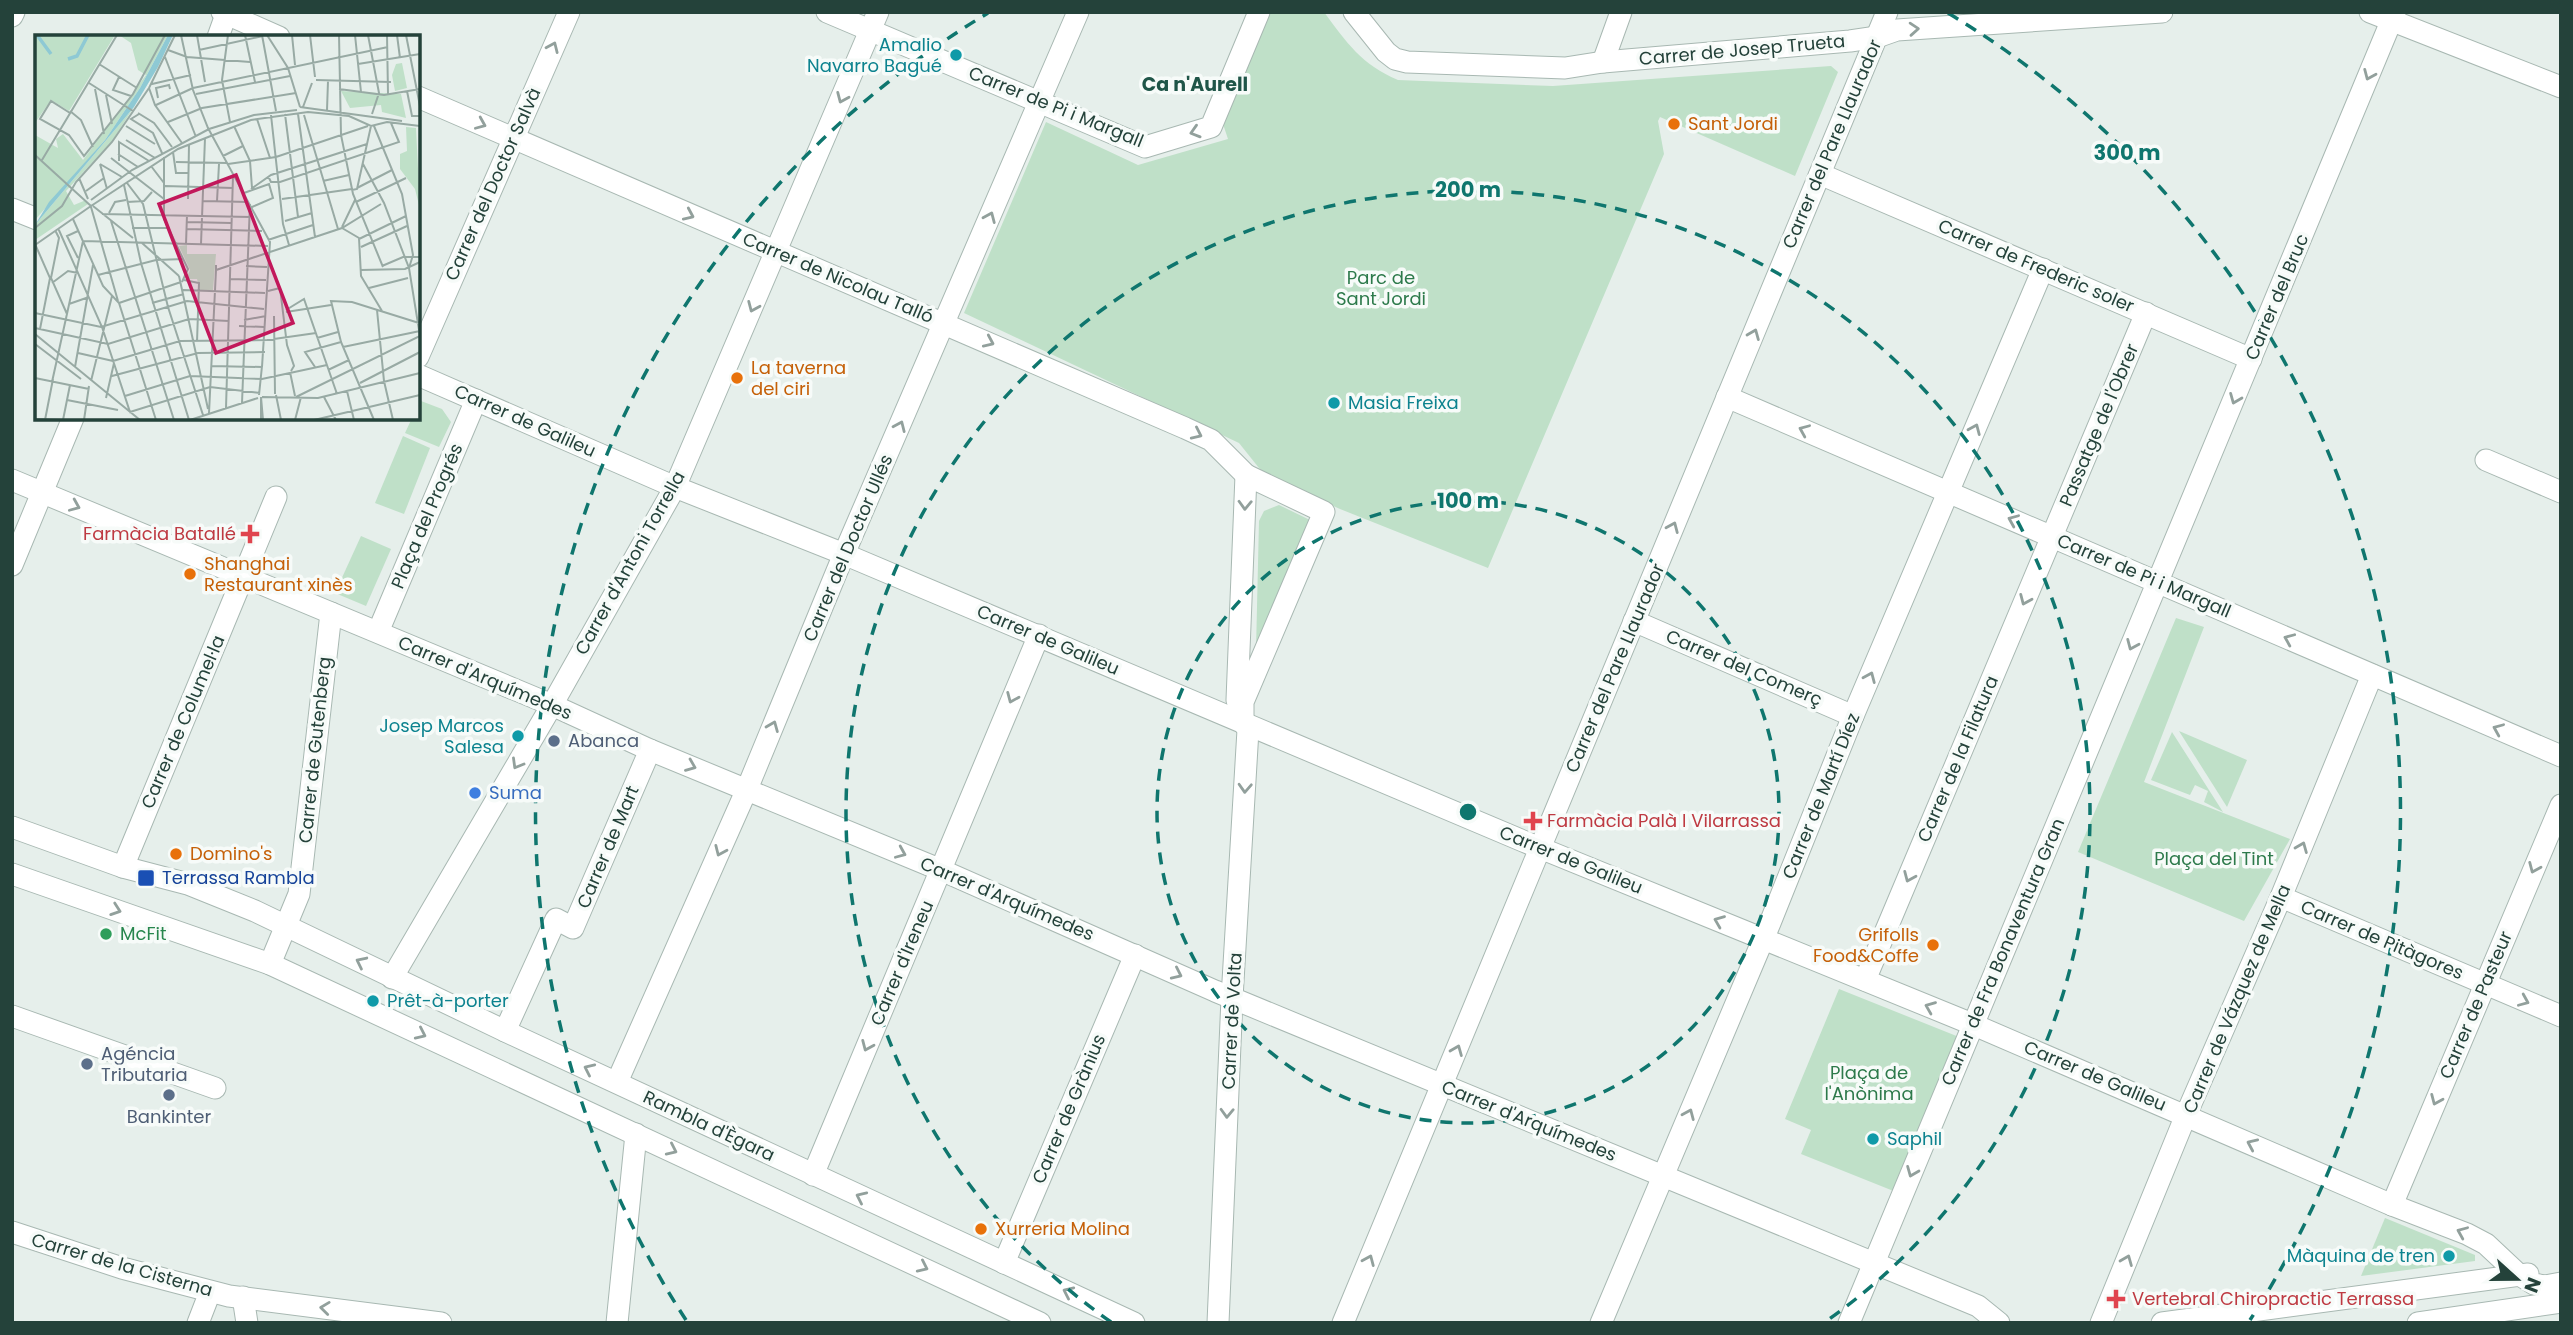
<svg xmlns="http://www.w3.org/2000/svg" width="2573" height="1335" viewBox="0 0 2573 1335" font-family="Poppins,sans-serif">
<rect width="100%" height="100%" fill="#e6efeb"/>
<g fill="#bfe0c8">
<path d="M1268,12H1324C1347,43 1361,64 1398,80L1553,86L1831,66L1838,72L1795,176L1660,117L1658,121L1664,154L1488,568L1340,509L1273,479L1259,468L1239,443L964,313L1046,122L1138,165L1228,139L1223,124Z"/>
<path d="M421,401L442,409L451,422L439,447L405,433L412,418H418Z"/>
<path d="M403,436L430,448L404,514L375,503Z"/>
<path d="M1279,505L1310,520L1256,650L1259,521L1264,511Z"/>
<path d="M361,536L391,549L366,606L335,593Z"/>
<path d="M2176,618L2204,627L2144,782L2290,839L2244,921L2078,852Z"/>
<path d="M2179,731L2247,760L2227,807Z"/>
<path d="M2172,732L2223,812L2204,802L2208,791L2195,785L2190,795L2151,780Z"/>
<path d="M1839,989L1959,1037L1896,1192L1801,1154L1811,1130L1785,1119Z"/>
<path d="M2385,1218L2475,1255V1261L2361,1276Z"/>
</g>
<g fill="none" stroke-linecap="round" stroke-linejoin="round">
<defs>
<g id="minor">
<path d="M222,12L279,37"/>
<path d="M827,12L1145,147L1211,127L1259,12"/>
<path d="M1354,12L1386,52L1395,59L1407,62L1565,68L1603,62L1850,41L1877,37L1897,30L2162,12"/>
<path d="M2370,12L2561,87"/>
<path d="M12,16L14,12"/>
<path d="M218,37L227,12"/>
<path d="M1603,62L1621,12"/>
<path d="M418,97L1185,428L1211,440L1246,475"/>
<path d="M1820,174L2251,359"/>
<path d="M12,209L37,219"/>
<path d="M418,357L569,12"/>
<path d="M418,375L675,487L844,554L1523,841L1972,1024L2392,1205L2467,1234L2486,1244L2518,1274L2534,1284L2545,1286L2561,1283"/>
<path d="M1727,397L2561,756"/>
<path d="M2486,460L2561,492"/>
<path d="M12,480L552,705L650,750L941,870L1215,991L1978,1306L1999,1323"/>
<path d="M12,565L73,418"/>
<path d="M1634,621L1853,716"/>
<path d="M378,632L476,400"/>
<path d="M12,827L123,867L188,884L255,911L505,1031L1134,1323"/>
<path d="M123,867L276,497"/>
<path d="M12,874L270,964L1040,1323"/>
<path d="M2281,897L2561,1016"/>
<path d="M270,964L299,894L331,613"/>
<path d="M392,978L552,705L675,487L878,12"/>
<path d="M1865,980L2146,313"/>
<path d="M12,1016L215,1088"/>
<path d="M505,1031L556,919L573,928L650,750"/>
<path d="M617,1082L747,789L844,554L1078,12"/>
<path d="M813,1175L1039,635"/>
<path d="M2392,1205L2561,805"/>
<path d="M12,1232L122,1268L229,1296L441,1323"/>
<path d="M1004,1263L1135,955"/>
<path d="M243,1297L247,1323"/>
<path d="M198,1323L210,1292"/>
<path d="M617,1323L636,1134"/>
<path d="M1218,1323L1232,998L1248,730L1243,722L1237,700L1246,475L1324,512L1243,702V722"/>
<path d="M1343,1323L1887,12"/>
<path d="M1601,1323L1770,923L1853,716L2043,269"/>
<path d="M1849,1323L2395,12"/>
<path d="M2101,1323L2186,1115L2281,897L2372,675"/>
<path d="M2162,1323L2528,1274"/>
<path d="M2418,1323L2561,1302"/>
</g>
</defs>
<use href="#minor" stroke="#a8b8b2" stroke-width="23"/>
<use href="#minor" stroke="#fff" stroke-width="21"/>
</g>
<defs><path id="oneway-chevron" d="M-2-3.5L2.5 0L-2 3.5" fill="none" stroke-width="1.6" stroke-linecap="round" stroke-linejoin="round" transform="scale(1.75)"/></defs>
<g stroke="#92a09c">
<use href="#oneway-chevron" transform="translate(1914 29) rotate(-4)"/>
<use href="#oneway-chevron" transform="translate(553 47) rotate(-66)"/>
<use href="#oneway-chevron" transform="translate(2369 75) rotate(113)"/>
<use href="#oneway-chevron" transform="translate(842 98) rotate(113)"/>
<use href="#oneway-chevron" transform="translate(481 124) rotate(23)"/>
<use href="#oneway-chevron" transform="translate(1195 132) rotate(163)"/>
<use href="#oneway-chevron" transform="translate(689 215) rotate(24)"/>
<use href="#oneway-chevron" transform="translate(990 217) rotate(-67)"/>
<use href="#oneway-chevron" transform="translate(753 307) rotate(113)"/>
<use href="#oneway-chevron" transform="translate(1754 334) rotate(-68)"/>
<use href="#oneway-chevron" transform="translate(989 342) rotate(24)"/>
<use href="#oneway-chevron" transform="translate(2235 399) rotate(112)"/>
<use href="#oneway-chevron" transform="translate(900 426) rotate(-66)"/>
<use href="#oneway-chevron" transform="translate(1975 429) rotate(-67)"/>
<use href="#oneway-chevron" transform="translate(1804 430) rotate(-157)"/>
<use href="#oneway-chevron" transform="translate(1197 434) rotate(25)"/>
<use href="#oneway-chevron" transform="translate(1245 505) rotate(92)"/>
<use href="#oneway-chevron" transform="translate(75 506) rotate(23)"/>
<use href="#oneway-chevron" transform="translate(2013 520) rotate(-157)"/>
<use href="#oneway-chevron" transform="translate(1673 527) rotate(-67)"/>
<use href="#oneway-chevron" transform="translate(2025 600) rotate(113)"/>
<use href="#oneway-chevron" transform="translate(2289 639) rotate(-157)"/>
<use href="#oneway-chevron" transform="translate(2132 645) rotate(113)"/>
<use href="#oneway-chevron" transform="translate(1870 677) rotate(-67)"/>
<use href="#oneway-chevron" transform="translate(1012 698) rotate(113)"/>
<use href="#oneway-chevron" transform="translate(773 726) rotate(-68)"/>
<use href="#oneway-chevron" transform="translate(2498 729) rotate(-157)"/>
<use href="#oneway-chevron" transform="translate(517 764) rotate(120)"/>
<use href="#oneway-chevron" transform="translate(691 766) rotate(22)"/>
<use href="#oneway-chevron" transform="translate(1245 788) rotate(93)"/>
<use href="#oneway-chevron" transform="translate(2302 847) rotate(-68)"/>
<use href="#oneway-chevron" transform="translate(720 851) rotate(114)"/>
<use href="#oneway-chevron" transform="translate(901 853) rotate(23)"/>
<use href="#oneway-chevron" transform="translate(2534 868) rotate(113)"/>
<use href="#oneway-chevron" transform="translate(1909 877) rotate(113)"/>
<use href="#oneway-chevron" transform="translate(116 910) rotate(19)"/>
<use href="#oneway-chevron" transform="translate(1719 921) rotate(-158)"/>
<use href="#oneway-chevron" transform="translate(361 962) rotate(-154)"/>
<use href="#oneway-chevron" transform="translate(1177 974) rotate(25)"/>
<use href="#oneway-chevron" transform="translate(2524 1001) rotate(23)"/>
<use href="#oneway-chevron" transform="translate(1930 1007) rotate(-158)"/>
<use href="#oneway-chevron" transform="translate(421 1034) rotate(25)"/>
<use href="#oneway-chevron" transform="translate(867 1046) rotate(113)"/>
<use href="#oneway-chevron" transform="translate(1457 1050) rotate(-68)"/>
<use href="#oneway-chevron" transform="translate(589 1069) rotate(-155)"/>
<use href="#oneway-chevron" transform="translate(2436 1100) rotate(113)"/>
<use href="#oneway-chevron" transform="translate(1227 1113) rotate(92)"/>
<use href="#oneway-chevron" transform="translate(1689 1114) rotate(-67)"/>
<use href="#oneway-chevron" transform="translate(2252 1144) rotate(-156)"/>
<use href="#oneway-chevron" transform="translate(672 1150) rotate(25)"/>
<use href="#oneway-chevron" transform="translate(1912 1172) rotate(112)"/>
<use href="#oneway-chevron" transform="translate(861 1197) rotate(-155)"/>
<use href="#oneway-chevron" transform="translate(2462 1232) rotate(-157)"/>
<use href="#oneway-chevron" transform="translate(1369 1260) rotate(-67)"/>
<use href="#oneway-chevron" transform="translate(2127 1260) rotate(-68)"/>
<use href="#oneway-chevron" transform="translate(923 1267) rotate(25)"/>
<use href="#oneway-chevron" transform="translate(1068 1292) rotate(-155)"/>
<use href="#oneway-chevron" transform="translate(325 1308) rotate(-173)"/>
</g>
<g fill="none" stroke="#0f766e" stroke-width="3.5" stroke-dasharray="12 9">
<circle cx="1468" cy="812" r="311"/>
<path d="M1111 1322A622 622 0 1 1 1825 1322"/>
<path d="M686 1320A932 932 0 0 1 988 13M1948 13A932 932 0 0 1 2250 1320"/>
</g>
<g fill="#0f9aa8" stroke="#f7fbf9" stroke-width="2.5">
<circle cx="956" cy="55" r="7"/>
<circle cx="1334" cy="403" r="7"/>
<circle cx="518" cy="736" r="7"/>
<circle cx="373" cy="1001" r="7"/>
<circle cx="1873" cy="1139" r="7"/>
<circle cx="2449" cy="1256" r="7"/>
</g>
<g fill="#e8710a" stroke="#f7fbf9" stroke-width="2.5">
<circle cx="1674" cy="124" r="7"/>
<circle cx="737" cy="378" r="7"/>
<circle cx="190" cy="574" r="7"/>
<circle cx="176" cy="854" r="7"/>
<circle cx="1933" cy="945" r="7"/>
<circle cx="981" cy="1229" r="7"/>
</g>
<g fill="#e0444e" stroke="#f7fbf9" stroke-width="2.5">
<path d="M246.5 523.5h7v7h7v7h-7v7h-7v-7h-7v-7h7z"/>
<path d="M1529.5 810.5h7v7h7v7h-7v7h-7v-7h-7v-7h7z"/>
<path d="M2112.5 1288.5h7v7h7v7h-7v7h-7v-7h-7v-7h7z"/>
</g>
<g fill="#5c6f8a" stroke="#f7fbf9" stroke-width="2.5">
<circle cx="554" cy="741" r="7"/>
<circle cx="87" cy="1064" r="7"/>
<circle cx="169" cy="1095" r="7"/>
</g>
<circle fill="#3f7fe0" stroke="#f7fbf9" stroke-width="2.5" cx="475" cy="793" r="7"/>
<rect fill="#1a4fb4" stroke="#f7fbf9" stroke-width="2.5" x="137" y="869" width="18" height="18" rx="3.5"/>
<circle fill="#2e9e5b" stroke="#f7fbf9" stroke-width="2.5" cx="106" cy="934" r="7"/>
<g text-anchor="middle" stroke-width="7" stroke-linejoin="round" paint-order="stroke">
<g font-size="18" fill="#0d838f" stroke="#f7fbf9" text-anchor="end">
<text x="942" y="51">Amalio<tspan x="942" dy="21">Navarro Bagué</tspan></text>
<text x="1348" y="409" text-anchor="start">Masia Freixa</text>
<text x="504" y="732">Josep Marcos<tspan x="504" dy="21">Salesa</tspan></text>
<text x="387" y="1007" text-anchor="start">Prêt-à-porter</text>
<text x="1887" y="1145" text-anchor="start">Saphil</text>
<text x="2435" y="1262">Màquina de tren</text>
</g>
<g font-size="18" fill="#24423a" stroke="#f7fbf9">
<text transform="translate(1742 50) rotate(-5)" y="6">Carrer de Josep Trueta</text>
<text transform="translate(1056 107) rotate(22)" y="6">Carrer de Pi i Margall</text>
<text transform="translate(1832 144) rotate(-67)" y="6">Carrer del Pare Llaurador</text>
<text transform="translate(493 184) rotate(-66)" y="6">Carrer del Doctor Salvà</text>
<text transform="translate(2036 266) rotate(23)" y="6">Carrer de Frederic soler</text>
<text transform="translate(838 278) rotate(23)" y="6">Carrer de Nicolau Talló</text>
<text transform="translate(2277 297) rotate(-67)" y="6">Carrer del Bruc</text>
<text transform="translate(525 421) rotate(24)" y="6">Carrer de Galileu</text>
<text transform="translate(2099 425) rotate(-67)" y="6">Passatge de l'Obrer</text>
<text transform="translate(427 516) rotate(-67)" y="6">Plaça del Progrés</text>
<text transform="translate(848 548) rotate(-67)" y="6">Carrer del Doctor Ullés</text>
<text transform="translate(630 563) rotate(-61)" y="6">Carrer d'Antoni Torrella</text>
<text transform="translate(2144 576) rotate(23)" y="6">Carrer de Pi i Margall</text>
<text transform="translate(1048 640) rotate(23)" y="6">Carrer de Galileu</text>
<text transform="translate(1615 668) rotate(-67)" y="6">Carrer del Pare Llaurador</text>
<text transform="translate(1744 668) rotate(23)" y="6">Carrer del Comerç</text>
<text transform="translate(485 678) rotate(23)" y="6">Carrer d'Arquímedes</text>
<text transform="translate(183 722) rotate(-67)" y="6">Carrer de Columel·la</text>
<text transform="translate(315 750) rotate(-84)" y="6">Carrer de Gutenberg</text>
<text transform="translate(1958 759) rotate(-67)" y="6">Carrer de la Filatura</text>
<text transform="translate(1821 796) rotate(-68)" y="6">Carrer de Martí Díez</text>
<text transform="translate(608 847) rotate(-67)" y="6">Carrer de Mart</text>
<text transform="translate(1571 860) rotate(22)" y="6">Carrer de Galileu</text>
<text transform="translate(1007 899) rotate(23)" y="6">Carrer d'Arquímedes</text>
<text transform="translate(2382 940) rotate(23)" y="6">Carrer de Pitàgores</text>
<text transform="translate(2003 952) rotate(-67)" y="6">Carrer de Fra Bonaventura Gran</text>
<text transform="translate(902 963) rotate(-67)" y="6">Carrer d'Ireneu</text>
<text transform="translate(2237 999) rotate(-67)" y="6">Carrer de Vázquez de Mella</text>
<text transform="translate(2476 1005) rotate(-67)" y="6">Carrer de Pasteur</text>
<text transform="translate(1232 1021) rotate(-87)" y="6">Carrer de Volta</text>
<text transform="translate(2095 1076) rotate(23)" y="6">Carrer de Galileu</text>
<text transform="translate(1069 1109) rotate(-67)" y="6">Carrer de Grànius</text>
<text transform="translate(1529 1121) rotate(22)" y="6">Carrer d'Arquímedes</text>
<text transform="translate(709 1126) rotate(25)" y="6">Rambla d'Ègara</text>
<text transform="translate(122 1265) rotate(16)" y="6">Carrer de la Cisterna</text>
</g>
<g font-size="18" fill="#c56008" stroke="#f7fbf9" text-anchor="start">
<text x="1688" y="130">Sant Jordi</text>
<text x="751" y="374">La taverna<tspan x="751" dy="21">del ciri</tspan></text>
<text x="204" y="570">Shanghai<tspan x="204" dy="21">Restaurant xinès</tspan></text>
<text x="190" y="860">Domino's</text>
<text x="1919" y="941" text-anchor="end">Grifolls<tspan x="1919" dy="21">Food&amp;Coffe</tspan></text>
<text x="995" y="1235">Xurreria Molina</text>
</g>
<g font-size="18" fill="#2d7a4b" stroke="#f7fbf9">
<text x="1381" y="284">Parc de<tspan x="1381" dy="21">Sant Jordi</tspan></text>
<text x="2214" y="865">Plaça del Tint</text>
<text x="1869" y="1079">Plaça de<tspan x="1869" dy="21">l'Anònima</tspan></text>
</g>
<g font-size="18" fill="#be3a42" stroke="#f7fbf9" text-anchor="start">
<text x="236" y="540" text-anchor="end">Farmàcia Batallé</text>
<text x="1547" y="827">Farmàcia Palà I Vilarrassa</text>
<text x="2132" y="1305">Vertebral Chiropractic Terrassa</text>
</g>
<g font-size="18" fill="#4e5e75" stroke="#f7fbf9" text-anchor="start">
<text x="568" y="747">Abanca</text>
<text x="101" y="1060">Agéncia<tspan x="101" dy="21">Tributaria</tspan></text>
<text x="169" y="1123" text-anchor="middle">Bankinter</text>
</g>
<g font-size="18" fill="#366cbe" stroke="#f7fbf9" text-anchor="start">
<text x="489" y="799">Suma</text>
</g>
<g font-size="18" fill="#164399" stroke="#f7fbf9" text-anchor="start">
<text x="162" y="884">Terrassa Rambla</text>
</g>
<g font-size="18" fill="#27864d" stroke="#f7fbf9" text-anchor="start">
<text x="120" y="940">McFit</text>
</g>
<g font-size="19" font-weight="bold" fill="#1f5548" stroke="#f7fbf9">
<text x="1195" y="91">Ca n'Aurell</text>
</g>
</g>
<g transform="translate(35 35)">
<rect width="385" height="385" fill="#e6efeb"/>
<path d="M0,0H80L34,76L16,65L0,88ZM84,0H133L105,53L70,105L0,185V100L23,113L21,104L28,99L48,125L111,40L103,35L96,8ZM367,28L372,53L360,56L357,40L361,29ZM306,56L366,59L371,83L347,77L346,70L315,73ZM99,72L77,106L31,156L39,170L51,165L53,169L0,205V190ZM371,92L381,93L385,174L380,154L365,134V119L372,116ZM152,210V219H181L178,255H165L162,244H151L155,235L144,211Z" fill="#bfe0c8"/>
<path d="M133,0H138L123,32L99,72L0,190L14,167L70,105L105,53Z" fill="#8ec9d4"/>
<path fill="none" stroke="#8ec9d4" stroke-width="3.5" d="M2,0L16,19M33,24L42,21L53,0"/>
<path fill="none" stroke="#98aaa4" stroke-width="2" d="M146,0L158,55L173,93L235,207L227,332M162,0L170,47M193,0L187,45L195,87M210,0L220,47M227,0L241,76M232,0L253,33L265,72M257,0L260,30M275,0L280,42M304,0L306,100L318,159L348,232M320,0L326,57M333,0L344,58L337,79M352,0L353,59M362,0L365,23M371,0L385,71M133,15L152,22L215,27M164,15L228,1M130,22L161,102M64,29L102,53M323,29L385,19M84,42L78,55L96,61M281,45L356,47M54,48L98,76M117,49L156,40M114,53L120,70L147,108M158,53L353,12M60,54L69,99M304,54L349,60L385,54M372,56L377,81H385M161,59L255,41M71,60L77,89M123,63L121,53L134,50L135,54M121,70L158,53M265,72L367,86M268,72L277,48M292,75L293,46M35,76L46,85L58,112M35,78L16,66L5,84L34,100L49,121L98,59L130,0M103,78L119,88L137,112M104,79L96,84L118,98L127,118M250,79L263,182M263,79L280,202M236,80L248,189L254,210M269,80L303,194M222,84L235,123M133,87L167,73L261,58M91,91L120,109M199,91L215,126L217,153M339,91L367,159L378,220L374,233M91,105L120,123M138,117L141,138H154M83,119L103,132M0,120L56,171M188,121L208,111M129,122V184L153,234L147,247M76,123L129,164M7,125L82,0M84,126V107L114,126M141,127L192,128M65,129L72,154M65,129L87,142M193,129L241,122L333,91M116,131L129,148M233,141L236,147H245L364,107L356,88M44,143L53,164M288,146L314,140M92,148L108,169L133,272L168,380M89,150L106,228L154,385M130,151L198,153M322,153L357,135M216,154L236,140L332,109M317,155L322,154L336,91M51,156L69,143M209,158L234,149L238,163L217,172M153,164L154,110M247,164L317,154M56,165L97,135L174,94L219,80L262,75M168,166L214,167M182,166L184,129M92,167L109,166L117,157M321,167L371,143M56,171L143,114L216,85L273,77L314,81L336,91L352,87L385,91M58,171L98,203M56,172L83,266M74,178L80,167L91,165M67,179L215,182M38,184L68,251L84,268L121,385M76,186L139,385M250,186L277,178M152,187L196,188M307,192L320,165M0,193L27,171L41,147L77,107L114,53L140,0M23,193L67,292L95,377L175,352L225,358M97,193H134M307,193L324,203L326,241L347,276M151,194L227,196M20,195L24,203L16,243L32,279M43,196L32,201L43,223M324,204L371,181M233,205L278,190M107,208L144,241M0,209L15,243L5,294M151,209L152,180M166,209L170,103M0,210L56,171M326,212L372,191M181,230V235L307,193L346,169M211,231L232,232M347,231L368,222H385M326,235L370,234L385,227M63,240L121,225L149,224M144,241L173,374M195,244L231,245M149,245L164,248L162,307M17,248L33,236L43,238M334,253L373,243M148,255L230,258M233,256L245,253L252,310L259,331L256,336M84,268L146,247M117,268L149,259M34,269L54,262M251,275L269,264L302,359M342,275L349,346L358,385M251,277L296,270M0,278L66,292L152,266L229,274M239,281L240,359M209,285L231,281M204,291L229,292M0,293L73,309L154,284L194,286M0,299L105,385M282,303L303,297M0,309L46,344M308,312L385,296M43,318L78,326M78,326L145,306L232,305L281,298M176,331L227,332M40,332L58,230M280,332L270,317L306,307M293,335L314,325M255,337L260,361M77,341L163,318L230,317M0,343L54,354M56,346L77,261M17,347L48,206L233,211M325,348L385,317M312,356L319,385M224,360L227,331M241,360L246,385M90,361L155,341L227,344L292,330M227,362L283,363L385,338M261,362L385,301L374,233L349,168L328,129M289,362L301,385M71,363L79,328M32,365L83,375M207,368L215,169M191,373L198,141M174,378L181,235M0,384L27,385M10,385L18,344M28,385L35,350M49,385L54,351M155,385L223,363M226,385V362L228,385M260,385L266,362M279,385L385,360M339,385L306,307L296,266L317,267L384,288"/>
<path fill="#c2185b" fill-opacity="0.15" stroke="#c2185b" stroke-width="3.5" d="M201,140L258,288L181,318L124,169Z"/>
<rect width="385" height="385" fill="none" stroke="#24423a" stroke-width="3.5"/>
</g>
<circle cx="1468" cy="812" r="10" fill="#0f766e" stroke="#f7fbf9" stroke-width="3.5"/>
<g font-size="21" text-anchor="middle" font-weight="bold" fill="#0f766e" stroke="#f7fbf9" stroke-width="7" stroke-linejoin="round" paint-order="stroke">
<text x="2127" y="160">300 m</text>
<text x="1468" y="197">200 m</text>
<text x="1468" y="508">100 m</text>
</g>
<rect width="2573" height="1335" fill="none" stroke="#24423a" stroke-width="28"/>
<g transform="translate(2517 1279) rotate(111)" stroke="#f7fbf9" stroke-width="5" paint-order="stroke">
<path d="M0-5L12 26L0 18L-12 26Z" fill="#24423a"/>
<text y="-10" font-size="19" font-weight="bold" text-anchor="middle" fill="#24423a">N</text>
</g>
</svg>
